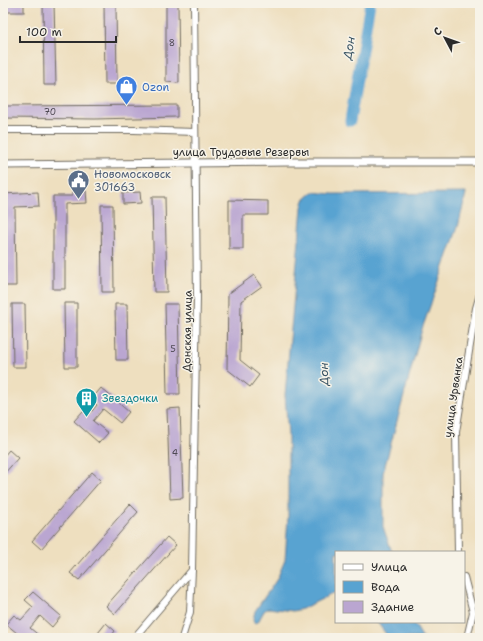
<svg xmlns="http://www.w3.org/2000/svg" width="483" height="641" viewBox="0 0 483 641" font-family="'Shantell Sans',sans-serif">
<rect width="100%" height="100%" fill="#f7f3e8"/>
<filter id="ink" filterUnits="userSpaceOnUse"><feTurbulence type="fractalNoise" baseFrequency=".025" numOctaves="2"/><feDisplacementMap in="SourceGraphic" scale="8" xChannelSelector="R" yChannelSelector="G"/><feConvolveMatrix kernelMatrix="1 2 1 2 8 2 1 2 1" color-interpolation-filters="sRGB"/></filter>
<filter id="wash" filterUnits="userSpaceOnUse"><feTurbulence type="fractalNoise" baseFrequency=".012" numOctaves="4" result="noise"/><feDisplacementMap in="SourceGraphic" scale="16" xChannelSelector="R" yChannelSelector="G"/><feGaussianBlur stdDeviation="0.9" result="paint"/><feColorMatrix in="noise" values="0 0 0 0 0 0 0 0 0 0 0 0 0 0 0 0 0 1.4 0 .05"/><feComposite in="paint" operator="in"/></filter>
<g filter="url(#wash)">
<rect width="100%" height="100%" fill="#eedfbf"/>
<g fill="#59a3d1" stroke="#42677e">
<path d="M313,192L333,194L466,193L458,227L422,329L383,473V527L392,552H336V592L302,609L293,611L268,608L264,611L258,622L254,623L253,620L255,611L277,579L285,560L288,517V435L285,395L302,207L304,200Z"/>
<path d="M377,622H413L423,638H389Z"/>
</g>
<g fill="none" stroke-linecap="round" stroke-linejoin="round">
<path stroke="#59a3d1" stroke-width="11" d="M350,121L370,3"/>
</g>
<g id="blocks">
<g fill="#baa6d1">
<rect x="3" y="3" width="21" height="9"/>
<path d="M43,3H54L56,85H44Z"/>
<path d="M104,3H116L117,84H105Z"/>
<path d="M166,3H178L179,83L166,82Z"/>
<path d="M177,105V117L95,119L4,118V106Z"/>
<path d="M86,191L87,203L65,204V289H53V196H72V192Z"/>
<path d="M38,192L39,206L15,207L16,286H4L3,194Z"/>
<path d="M140,192L141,203L123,204V193Z"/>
<path d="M152,197H165L167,292H154Z"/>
<path d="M229,200L268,201V215H243V249H229Z"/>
<path d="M101,205H113L114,292H102Z"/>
<path d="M254,275L262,286L241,301L240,360L259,375L250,387L227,369L228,294Z"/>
<path d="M64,303H77V367H65Z"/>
<path d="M12,304H25L26,367H13Z"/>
<path d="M115,304H127L128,360H116Z"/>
<path d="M165,304H178L180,394H167Z"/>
<path d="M101,388L129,412L120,423L103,409L93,421L108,433L99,443L74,421L83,411L88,416L97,405L91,400Z"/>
<path d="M180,408L183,498L170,499L167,409Z"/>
<path d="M9,450L18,458L3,475V457Z"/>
<path d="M92,472L101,480L41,549L32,541Z"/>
<path d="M130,504L138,512L79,580L70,573Z"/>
<path d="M167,537L176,545L115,614L106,606Z"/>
<path d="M33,592L61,616L52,627L40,616L30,628L42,638H23L6,624L14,615L21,620L33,607L25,600Z"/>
<path d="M106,623L115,631L110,638H94Z"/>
</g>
</g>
</g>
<g filter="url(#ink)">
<use href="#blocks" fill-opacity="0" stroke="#6f6a5f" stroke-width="1"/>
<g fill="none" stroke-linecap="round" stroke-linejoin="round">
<defs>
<g id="minor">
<path d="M3,130H134L195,132"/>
<path d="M458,552L456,432L476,308L480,294"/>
<path d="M464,577L473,612L467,638"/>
<path d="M134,638L192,570L197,298L194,3"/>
<path d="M182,638L190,612L192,570"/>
</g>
<path id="tertiary" d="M3,165L288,162H480"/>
</defs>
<use href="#minor" stroke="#6f6a5f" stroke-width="8"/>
<use href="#tertiary" stroke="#6f6a5f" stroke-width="9"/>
<use href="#minor" stroke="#fff" stroke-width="6"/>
<use href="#tertiary" stroke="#fff" stroke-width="7"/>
</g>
</g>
<defs>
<symbol id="shop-pin" viewBox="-11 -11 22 30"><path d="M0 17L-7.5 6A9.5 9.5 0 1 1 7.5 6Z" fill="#3f7fe0" stroke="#f7f3e8"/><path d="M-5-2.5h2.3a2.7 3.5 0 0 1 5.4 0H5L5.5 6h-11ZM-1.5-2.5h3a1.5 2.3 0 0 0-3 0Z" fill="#fff"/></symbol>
<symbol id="civic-pin" viewBox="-11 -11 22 30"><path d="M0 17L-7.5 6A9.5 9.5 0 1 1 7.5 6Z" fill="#5c6f8a" stroke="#f7f3e8"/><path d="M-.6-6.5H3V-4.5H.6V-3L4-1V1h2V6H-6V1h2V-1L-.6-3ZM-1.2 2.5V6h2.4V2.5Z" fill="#fff"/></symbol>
<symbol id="building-pin" viewBox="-11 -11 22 30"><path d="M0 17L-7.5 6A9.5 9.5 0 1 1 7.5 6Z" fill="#0f9aa8" stroke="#f7f3e8"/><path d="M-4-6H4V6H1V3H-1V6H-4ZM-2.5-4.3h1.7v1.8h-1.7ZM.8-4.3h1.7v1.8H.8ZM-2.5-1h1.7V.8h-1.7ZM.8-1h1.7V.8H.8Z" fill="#fff"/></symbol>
</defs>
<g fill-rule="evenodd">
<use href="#shop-pin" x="114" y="74" width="25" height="34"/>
<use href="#civic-pin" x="66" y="168" width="25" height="34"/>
<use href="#building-pin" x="74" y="386" width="25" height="34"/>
</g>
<g text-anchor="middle" stroke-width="3" stroke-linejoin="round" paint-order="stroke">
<g font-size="9" fill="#4f4a54">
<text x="172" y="46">8</text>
<text x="50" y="115">70</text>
<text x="173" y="352">5</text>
<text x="175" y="456">4</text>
</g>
<g font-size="11" fill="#366cbe" stroke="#f7f3e8" text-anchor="start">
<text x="142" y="91">Ozon</text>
</g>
<g font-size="11" fill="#2b2b2b" stroke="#f7f3e8">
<text x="241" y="156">улица Трудовые Резервы</text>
<text transform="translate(187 331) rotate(-89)" y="4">Донская улица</text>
<text transform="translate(453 397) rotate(-82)" y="4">улица Урванка</text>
</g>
<g font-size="11" fill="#4e5e75" stroke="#f7f3e8" text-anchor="start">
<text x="94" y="178">Новомосковск<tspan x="94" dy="13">301663</tspan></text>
</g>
<g font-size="11" fill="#0d838f" stroke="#f7f3e8" text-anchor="start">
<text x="102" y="402">Звездочки</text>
</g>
<g font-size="12" font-style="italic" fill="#3b5565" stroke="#f7f3e8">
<text transform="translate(349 48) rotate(-80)" y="4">Дон</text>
<text transform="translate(324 374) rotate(-91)" y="4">Дон</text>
</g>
</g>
<rect width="483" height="641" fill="none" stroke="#f7f3e8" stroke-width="16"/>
<rect x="335" y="551" width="130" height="72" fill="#f7f3e8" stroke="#a5a39c"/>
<rect x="343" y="564" width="20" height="6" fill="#ffffff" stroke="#a5a39c"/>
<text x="371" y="571" font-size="12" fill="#2b2b2b">Улица</text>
<rect x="343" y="581" width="20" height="12" fill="#59a3d1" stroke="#a5a39c"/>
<text x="371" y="591" font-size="12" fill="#2b2b2b">Вода</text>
<rect x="343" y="601" width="20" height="12" fill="#baa6d1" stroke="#a5a39c"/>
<text x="371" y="611" font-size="12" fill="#2b2b2b">Здание</text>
<g transform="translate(445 38) rotate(311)" stroke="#f7f3e8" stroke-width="3" paint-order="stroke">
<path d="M0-3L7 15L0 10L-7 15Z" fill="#2b2b2b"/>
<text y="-6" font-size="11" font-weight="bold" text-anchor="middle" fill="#2b2b2b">С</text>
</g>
<path d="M20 36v6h96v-6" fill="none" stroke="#2b2b2b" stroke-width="2"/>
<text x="26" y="36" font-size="12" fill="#2b2b2b" stroke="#f7f3e8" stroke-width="3" paint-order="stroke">100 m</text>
</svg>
